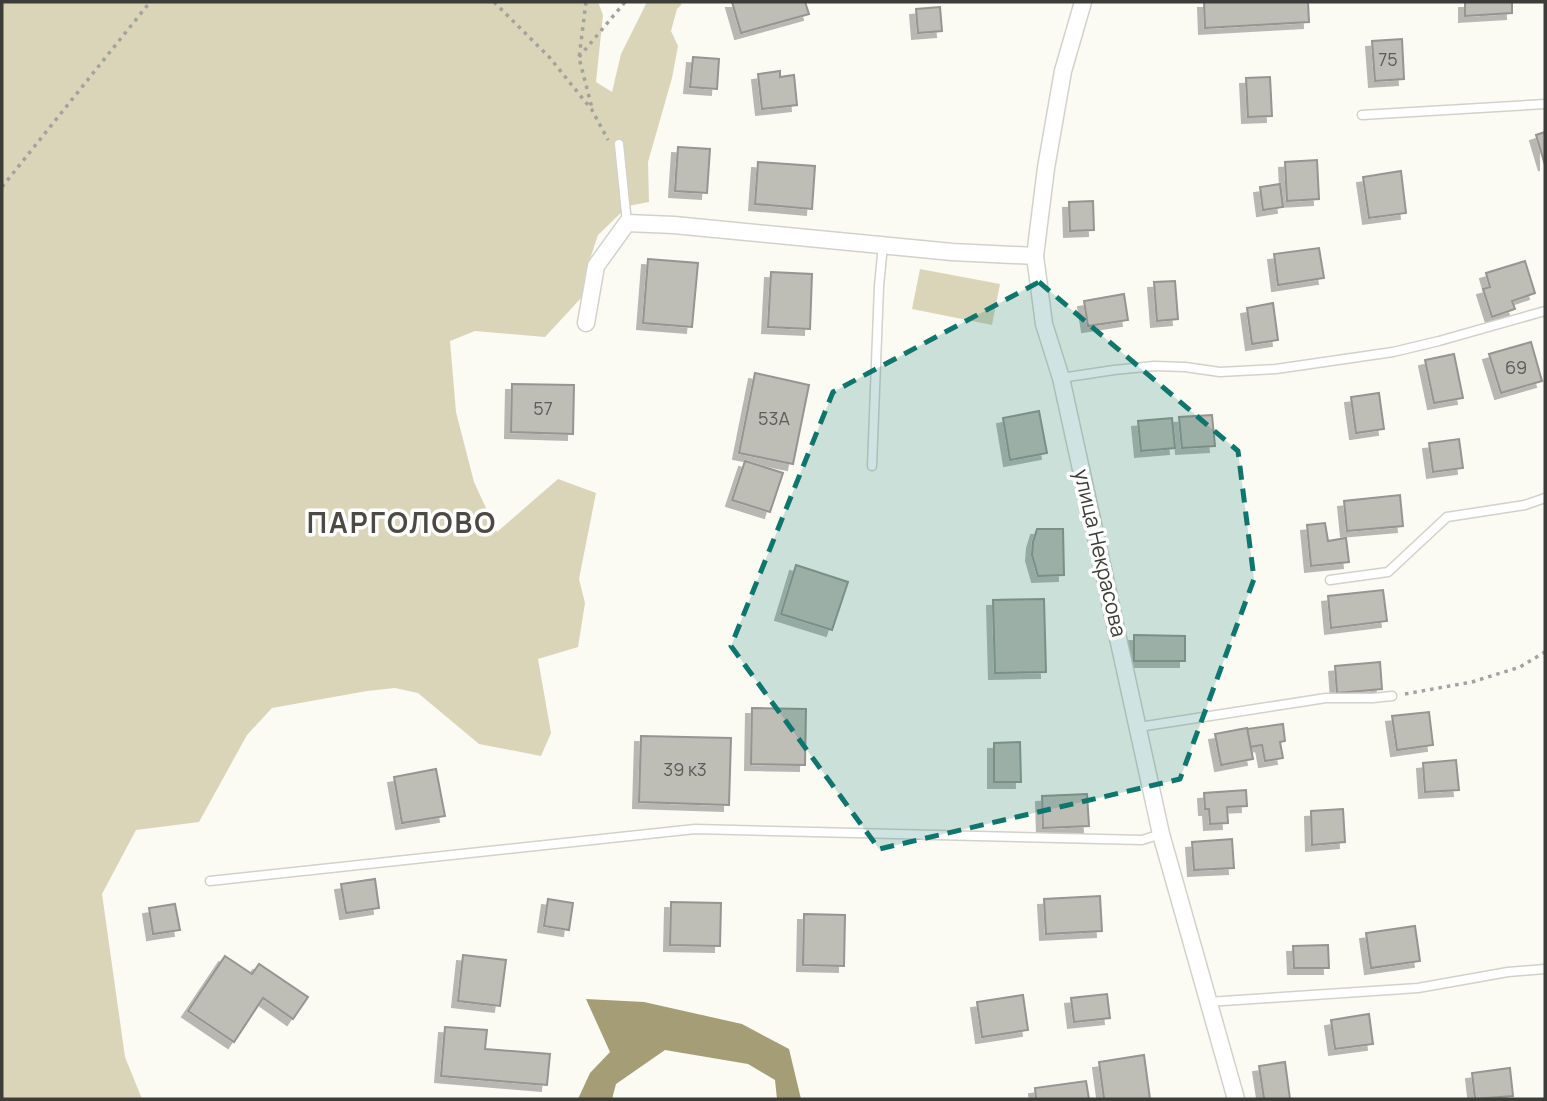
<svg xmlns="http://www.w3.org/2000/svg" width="1547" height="1101" viewBox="0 0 1547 1101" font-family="Manrope,sans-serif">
<defs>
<filter id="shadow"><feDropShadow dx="-6" dy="6" stdDeviation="0" flood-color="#0004"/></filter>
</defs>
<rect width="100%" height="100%" fill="#fbfaf3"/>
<g fill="#dad5b9">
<path d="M2,2H598L603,15L596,82L612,92L621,54L647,2H677L682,4L677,9L671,31L678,46L672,78L648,162L649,202L628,206L598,235L585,274L582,297L545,337L475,331L450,341L456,412L474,482L497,532L558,479L596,493L579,579L585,603L578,647L538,659L551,733L541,756L479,744L418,693L395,688L367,691L272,708L247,735L199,822L136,830L102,894L125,1057L142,1099H2Z"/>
<path d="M920,269L1000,284L992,325L912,309Z"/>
</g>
<path fill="#a49d75" d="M586,999L644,1002L742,1024L789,1049L801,1099H777L775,1080L748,1064L665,1050L616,1084L612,1099H578L590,1073L610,1052Z"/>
<g fill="#bebdb6" stroke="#96958f" stroke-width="2" filter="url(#shadow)">
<path d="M732,2H805L809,14L741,33Z"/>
<path d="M1204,2H1308L1309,22L1205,28Z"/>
<path d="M1465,2H1512V13L1465,16Z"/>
<path d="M940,7L942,31L918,33L916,9Z"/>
<path d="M1402,39L1404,79L1375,81L1372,41Z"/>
<path d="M693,57L719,59L717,89L690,87Z"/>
<path d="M780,71V77L794,75L797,105L762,109L758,74Z"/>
<path d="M1270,77L1272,116L1248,117L1246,78Z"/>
<path d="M1545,132V165L1536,135Z"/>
<path d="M678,147L710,149L707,193L675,191Z"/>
<path d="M1317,160L1319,199L1287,201L1285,162Z"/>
<path d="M758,162L815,166L812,209L755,204Z"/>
<path d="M1401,171L1406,213L1369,218L1363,177Z"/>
<path d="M1280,184L1283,207L1263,210L1260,187Z"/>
<path d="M1093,201L1094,230L1070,231L1069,202Z"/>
<path d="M1319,248L1324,278L1278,285L1274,254Z"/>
<path d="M648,259L698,263L692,327L643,323Z"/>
<path d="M1525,261L1535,293L1512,301L1515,309L1492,317L1483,289L1490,287L1486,273Z"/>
<path d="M771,272L812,274L810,329L768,327Z"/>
<path d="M1175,281L1178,319L1157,321L1154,282Z"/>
<path d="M1124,294L1128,320L1088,326L1084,301Z"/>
<path d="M1273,303L1278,340L1252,344L1247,308Z"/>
<path d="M1531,342L1542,381L1501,393L1489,354Z"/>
<path d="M1454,354L1463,398L1434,403L1425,360Z"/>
<path d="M755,373L809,385L793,464L739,453Z"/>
<path d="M512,384L574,385L573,434L511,432Z"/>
<path d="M1379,393L1384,429L1356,433L1351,397Z"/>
<path d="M1039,411L1047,453L1010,460L1003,418Z"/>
<path d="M1212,415L1215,446L1182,448L1179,417Z"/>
<path d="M1172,418L1175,448L1141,451L1138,421Z"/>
<path d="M1459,439L1463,468L1433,472L1429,443Z"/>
<path d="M745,461L783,473L770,512L732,500Z"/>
<path d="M1400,495L1403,526L1347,531L1344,501Z"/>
<path d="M1325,523L1328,541L1346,538L1349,562L1311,566L1307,525Z"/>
<path d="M1037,529H1063L1064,575L1038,576L1032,555L1033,542Z"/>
<path d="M796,565L848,582L832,630L781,614Z"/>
<path d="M1383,590L1387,621L1331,628L1328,596Z"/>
<path d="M1044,599L1046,672L995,673L993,600Z"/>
<path d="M1134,635L1185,636V661H1134Z"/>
<path d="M1380,662L1382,689L1337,693L1335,666Z"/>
<path d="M752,708L806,709L805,765L751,764Z"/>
<path d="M1429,712L1433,745L1397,750L1392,716Z"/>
<path d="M1283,724L1285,741L1280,742L1283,758L1265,761L1262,745L1250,747L1247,729Z"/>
<path d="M1247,728L1253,759L1221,765L1215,734Z"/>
<path d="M641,736L731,738L729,805L639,802Z"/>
<path d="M1020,742L1021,782H994V743Z"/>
<path d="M1456,760L1459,790L1425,792L1423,763Z"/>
<path d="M436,769L445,816L402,823L394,777Z"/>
<path d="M1246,790L1247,806L1227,807L1228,823L1210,824L1209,809H1205L1204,793Z"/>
<path d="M1087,794L1089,826L1043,828L1042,796Z"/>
<path d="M1343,809L1345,842L1312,845L1311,811Z"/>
<path d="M1232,839L1234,868L1194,870L1192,842Z"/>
<path d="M375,879L379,908L346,913L341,884Z"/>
<path d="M1100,896L1102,931L1046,934L1044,899Z"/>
<path d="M548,899L573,903L569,930L544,926Z"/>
<path d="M671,902L721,903L720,946L670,945Z"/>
<path d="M175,904L180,930L153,934L149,908Z"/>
<path d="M804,914L845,915L844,966L803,965Z"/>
<path d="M1415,926L1420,961L1371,968L1366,933Z"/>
<path d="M1328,945L1329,968H1294L1293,946Z"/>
<path d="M463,955L506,960L500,1006L458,1001Z"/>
<path d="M225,956L252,974L259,964L308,997L293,1019L263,998L234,1042L188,1011Z"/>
<path d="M1107,994L1110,1018L1074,1022L1071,998Z"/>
<path d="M1023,995L1028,1030L982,1037L977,1002Z"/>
<path d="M1369,1014L1373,1044L1335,1049L1331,1020Z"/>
<path d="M445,1027L487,1030L485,1049L550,1054L547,1085L441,1076Z"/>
<path d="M1144,1055L1150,1099H1104L1099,1062Z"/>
<path d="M1285,1062L1290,1099H1264L1259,1066Z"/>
<path d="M1510,1068L1513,1096L1475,1099L1472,1073Z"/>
<path d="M1086,1081L1089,1099H1036L1035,1088Z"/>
</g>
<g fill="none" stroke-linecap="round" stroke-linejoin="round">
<defs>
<g id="lane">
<path d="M1362,115L1545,104"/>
<path d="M619,144L627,223"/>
<path d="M1061,378L1114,370L1154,366L1185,367L1220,372L1276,369L1393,352L1439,341L1545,311"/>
<path d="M872,466L879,286L883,245"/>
<path d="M1330,580L1388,572L1447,517L1525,505L1545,498"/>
<path d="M1139,727L1326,698H1373L1392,696"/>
<path d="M210,881L695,829L1142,840L1161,834"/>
<path d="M1208,1002L1418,988L1508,972L1545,969"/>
</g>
<g id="street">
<path d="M1083,2L1063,71L1046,168L1035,256L1044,324L1061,378L1161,834L1236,1099"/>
<path d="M586,323L596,266L627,223L674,225L952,252L1035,256"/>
</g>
</defs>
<use href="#lane" stroke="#d2d1ca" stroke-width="11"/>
<use href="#street" stroke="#d2d1ca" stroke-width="19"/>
<g stroke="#a3a29d" stroke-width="3.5" stroke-dasharray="3.5 5" stroke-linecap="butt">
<path d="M494,2L550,58L592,110L608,140"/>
<path d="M586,2L579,58L592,108"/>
<path d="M579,57L625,2"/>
<path d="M2,187L150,2"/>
<path d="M1405,694L1472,682L1520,667L1545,652"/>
</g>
<use href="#lane" stroke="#fff" stroke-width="8"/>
<use href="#street" stroke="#fff" stroke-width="16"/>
</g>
<path fill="#0f766e" fill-opacity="0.2" stroke="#0f766e" stroke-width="5" stroke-dasharray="14 9" stroke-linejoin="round" d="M1039,282L1238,451L1254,579L1180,779L879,849L731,646L833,392Z"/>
<g text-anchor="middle" stroke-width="7" stroke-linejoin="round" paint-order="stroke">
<g font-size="18" fill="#5c5c58">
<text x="1388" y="66">75</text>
<text x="1516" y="374">69</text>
<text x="543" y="415">57</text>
<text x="774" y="425">53А</text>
<text x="685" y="776">39 к3</text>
</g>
<g font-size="21" fill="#3c3c39" stroke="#fff">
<text transform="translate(1100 553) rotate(77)" y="7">улица Некрасова</text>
</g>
<g font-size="28" font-weight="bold" letter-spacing="2" fill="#4b4a44" stroke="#fff">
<text x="402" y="533">ПАРГОЛОВО</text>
</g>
</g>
<rect width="1547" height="1101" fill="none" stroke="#3c3c39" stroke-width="7"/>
</svg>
